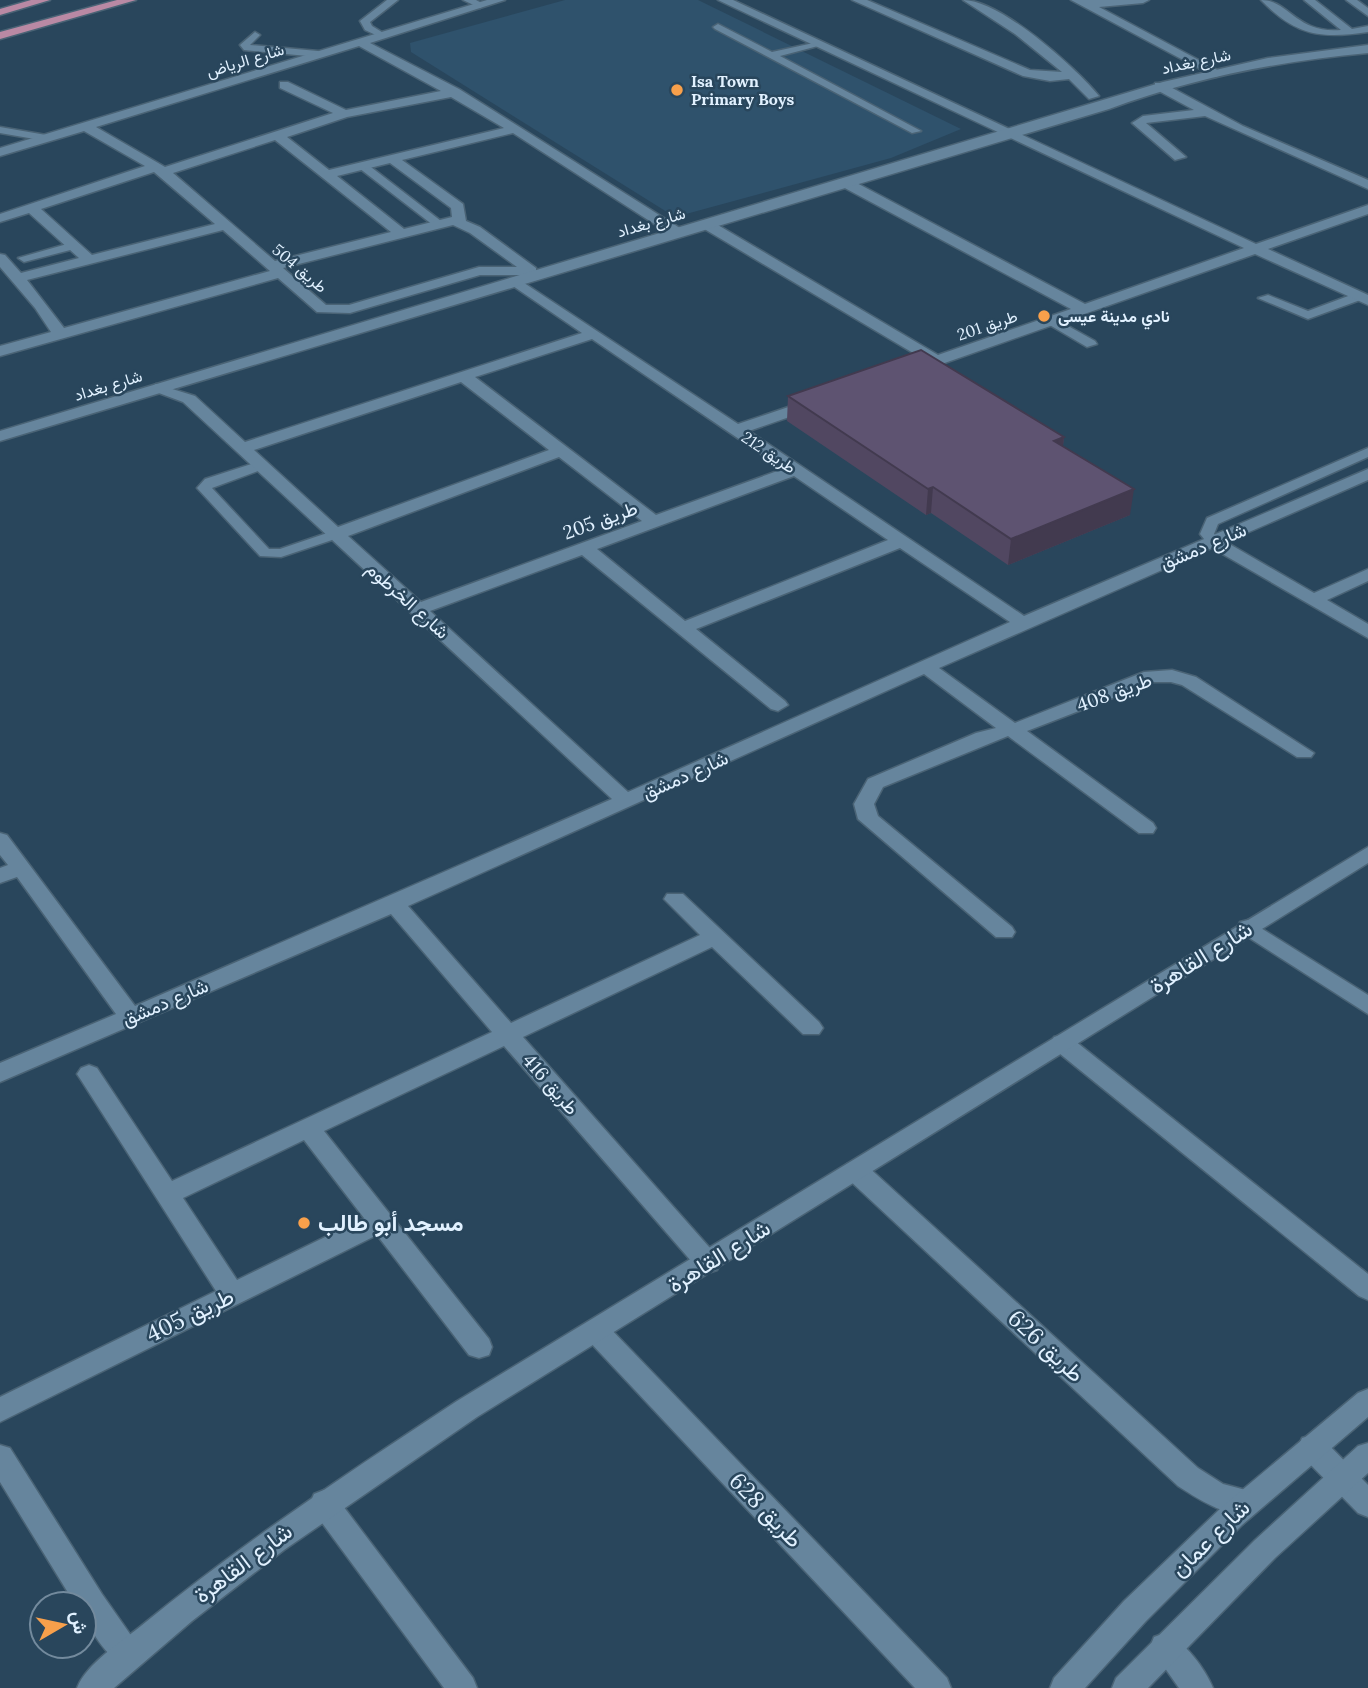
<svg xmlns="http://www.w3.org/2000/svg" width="1368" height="1688" viewBox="0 0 1368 1688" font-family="Lora,Vazirmatn,serif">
<rect width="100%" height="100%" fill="#29465c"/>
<path fill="#2f526c" d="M565,0H698L961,129L891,158L675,217L411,52L410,43Z"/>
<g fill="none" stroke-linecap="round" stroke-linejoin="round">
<defs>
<g id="lane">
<path d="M387,0H398L370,22L372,26L385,34L380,37L365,30L360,21Z"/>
<path d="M463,0H476L485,5L480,8Z"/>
<path d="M1261,0C1289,0 1296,34 1341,30L1304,0H1315L1352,29L1368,26V32C1321,39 1296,36 1261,0Z"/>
<path d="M1346,0H1357L1368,8V16Z"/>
<path d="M718,24L772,52L818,42V46L780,56L921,131L912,133L715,29L713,27Z"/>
<path d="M255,32L260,35L250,45L318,51L323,54L318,57L244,50L240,45Z"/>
<path d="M0,127L46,135L51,138L46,141L0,133Z"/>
<path d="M359,164H367L441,221V225H433L359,168Z"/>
<path d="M74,242L80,246L78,248L24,262L18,258Z"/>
<path d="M1359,292L1365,296L1363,299L1308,319L1258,298L1268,295L1308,311Z"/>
<path d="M1052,317L1095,341L1097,344L1087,347L1048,324V318Z"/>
<path d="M1368,448V457L1218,524L1214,534L1221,542L1219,545H1209L1200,534L1207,518Z"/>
<path d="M261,461L268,465L266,468L212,488L269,549H280L336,530L343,534L341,537L281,557L260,556L197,488L205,479Z"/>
</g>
<g id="street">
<path d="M487,0H505L370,43L459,89L683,230V236H673L513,133L402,160L463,204L466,221L480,227L536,268V275H480L350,313L317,312L278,278L0,356V346L51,332L35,308L0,267V254L5,255L21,273L79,258L29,213L0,222V214L145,166L84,131L0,156V148ZM359,46L441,91L346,110L288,82H280V88L333,113L165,167L96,127ZM451,97L504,128L329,170L287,137L347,117ZM275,140L391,232L275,261L173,173ZM390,163L451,208L452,217L404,229L337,176ZM154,172L215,224L92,255L41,209ZM453,225L470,233L517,267H479L349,305H326L283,268ZM223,230L270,271L64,328L27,280Z"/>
<path d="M718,0H733L1256,244L1368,205V214L1268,249L1368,295V305L1255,254L916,373H906V367L925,360L701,227V221H711L938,355L1071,309L841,186V180H851L1085,304L1244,248Z"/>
<path d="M852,0H867L1030,70L1062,72L1015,34L963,0C1001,0 1076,68 1099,96L1089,99L1069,79L1050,81L1023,76Z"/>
<path d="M1071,0H1149L1143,3L1099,7L1225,74L1215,77Z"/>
<path d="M1155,83H1163L1243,126L1368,180V189L1205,116L1146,123L1186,157L1175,160L1132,123L1143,116L1194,110L1155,89Z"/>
<path d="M515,277L738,424L809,400H821V406L749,431L1024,616L1368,469V480L1226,542L1314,593L1368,569V581L1327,600L1368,624V638L1212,548L939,668L1015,723L1144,672L1172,670L1196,677L1314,753L1311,757H1297L1182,685L1171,682H1154L1027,731L1153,823L1156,828L1153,833H1139L1008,736L883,787L874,804L878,816L1012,927L1015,932L1012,937H996L858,819L854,804L868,779L976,733L996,728L924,674L408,906L511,1023L700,935L664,899L667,894H683L819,1022L823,1028L819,1034H803L712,947L523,1037L717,1256L721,1263L717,1270L708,1273L699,1270L504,1046L324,1131L489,1339L492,1347L489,1355L479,1358L469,1355L377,1235L0,1422V1397L216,1291L81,1080L77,1074L81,1068L89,1065L97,1068L172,1181L492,1032L391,914L0,1082V1063L116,1014L17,877L0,883V868L8,865L0,855V833L7,835L135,1006L612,799L183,402L148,389L156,384L195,396L245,442L582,333L510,284L508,281ZM592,339L783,469L656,515L475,377ZM461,382L549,450L338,527L254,450ZM559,457L642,521L421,602L348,536ZM794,476L888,540L685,621L597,549ZM900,548L1010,622L628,792L430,611L582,555L771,709L778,711L788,705L785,701L696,629ZM304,1140L364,1218L237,1280L183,1198Z"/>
<path d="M1248,920L1368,995V1014L1240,932L1237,927L1240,922Z"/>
<path d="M1062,1035L1070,1037L1368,1274V1300L1359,1296L1054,1049L1050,1043L1054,1037Z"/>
<path d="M856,1162L865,1164L1198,1468L1223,1484L1257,1493L1261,1502L1257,1511C1230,1521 1200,1500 1178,1486L847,1178L844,1171L847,1164Z"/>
<path d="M596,1320L605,1323L947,1678L951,1688H915L587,1339L583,1331L587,1323Z"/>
<path d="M1312,1435L1322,1438L1368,1485V1517L1358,1513L1302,1456L1298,1447L1302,1438Z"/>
<path d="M0,1445L10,1448L102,1594L144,1654L140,1664L129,1668C108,1660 84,1626 84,1604H75L0,1482Z"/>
<path d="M324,1490L334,1494L473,1678L477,1688H444L314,1512L310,1503L314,1494Z"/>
<path d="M1165,1633C1185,1641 1205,1669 1213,1688H1179L1150,1647L1154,1637Z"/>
</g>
<g id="secondary">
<path d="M1368,45V53C1279,61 1193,78 1109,109L0,441V431L1163,82L1268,58Z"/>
<path d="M1368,847V863L477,1417L284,1550L192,1621L114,1688H77C87,1663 120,1643 141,1626C241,1544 349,1472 457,1401Z"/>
<path d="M1368,1389V1417L1242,1525L1146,1621L1085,1688H1050L1054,1678L1124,1601L1222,1507L1358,1393Z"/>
<path d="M1368,1443V1473L1275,1558L1148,1688H1112L1116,1678L1255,1540L1358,1446Z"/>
</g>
<g id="primary">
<path d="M31,0H50L0,15V9Z"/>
<path d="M117,0H136L0,39V32Z"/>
</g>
</defs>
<use href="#lane" stroke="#4a6375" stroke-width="3"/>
<use href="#street" stroke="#4a6375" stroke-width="3"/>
<use href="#secondary" stroke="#4a6375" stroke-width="3"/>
<use href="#primary" stroke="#4a6375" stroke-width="3"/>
<use href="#lane" fill="#66859d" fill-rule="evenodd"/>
<use href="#street" fill="#66859d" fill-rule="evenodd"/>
<use href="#secondary" fill="#66859d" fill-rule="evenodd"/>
<use href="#primary" fill="#b989a4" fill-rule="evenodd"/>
</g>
<path fill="#514761" d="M788,396L1064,437L1063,446L1130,515L1008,565L931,513L926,515L787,421Z"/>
<g fill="#423a4f">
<path d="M1064,437L1061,463L1054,441Z"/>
<path d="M933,487L931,513L926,515L928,489Z"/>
<path d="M1134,489L1130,515L1008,565L1011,539Z"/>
</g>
<path fill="#5e5371" stroke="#423a4f" stroke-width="2" d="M921,350L1064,437L1054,441L1134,489L1011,539L933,487L928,489L788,396Z"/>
<g fill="#f8a04b" stroke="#29465c" stroke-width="2.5">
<circle cx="677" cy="90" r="7"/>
<circle cx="1044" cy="316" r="7"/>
<circle cx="304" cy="1223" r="7"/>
</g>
<g text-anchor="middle" stroke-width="5" stroke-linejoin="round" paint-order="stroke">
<g font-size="16" fill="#e1f1ff" stroke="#29465c">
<text transform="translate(245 60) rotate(-17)" y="6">شارع الرياض</text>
<text transform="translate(1196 61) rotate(-12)" y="6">شارع بغداد</text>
<text transform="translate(651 222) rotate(-16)" y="6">شارع بغداد</text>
<text transform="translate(300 268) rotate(40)" y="6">طريق 504</text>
<text transform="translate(987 325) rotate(-19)" y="6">طريق 201</text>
<text transform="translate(108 385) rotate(-17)" y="6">شارع بغداد</text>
<text transform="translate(769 452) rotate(34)" y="6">طريق 212</text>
</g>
<g font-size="16" font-weight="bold" fill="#e1f1ff" stroke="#29465c" text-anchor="start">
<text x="691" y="87">Isa Town<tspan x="691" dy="18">Primary Boys</tspan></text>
<text x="1058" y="322">نادي مدينة عيسى</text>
</g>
<g font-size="19" fill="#e1f1ff" stroke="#29465c">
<text transform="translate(600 520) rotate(-20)" y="7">طريق 205</text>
<text transform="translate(1203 546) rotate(-23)" y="7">شارع دمشق</text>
<text transform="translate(408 600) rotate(42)" y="7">شارع الخرطوم</text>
<text transform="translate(1114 692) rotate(-20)" y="7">طريق 408</text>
<text transform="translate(685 775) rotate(-24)" y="7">شارع دمشق</text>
<text transform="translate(165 1002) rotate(-23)" y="7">شارع دمشق</text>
<text transform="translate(551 1084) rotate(49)" y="7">طريق 416</text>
</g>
<g font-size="23" fill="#e1f1ff" stroke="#29465c">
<text transform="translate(1201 957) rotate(-32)" y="8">شارع القاهرة</text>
<text transform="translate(719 1256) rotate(-32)" y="8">شارع القاهرة</text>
<text transform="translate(190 1315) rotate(-26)" y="8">طريق 405</text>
<text transform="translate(1046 1346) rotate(43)" y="8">طريق 626</text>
<text transform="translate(766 1510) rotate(46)" y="8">طريق 628</text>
<text transform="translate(1210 1538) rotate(-44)" y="8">شارع عمان</text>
<text transform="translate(243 1563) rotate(-37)" y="8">شارع القاهرة</text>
</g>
<g font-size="23" font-weight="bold" fill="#e1f1ff" stroke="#29465c" text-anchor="start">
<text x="318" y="1231">مسجد أبو طالب</text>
</g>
</g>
<g transform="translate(63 1625) rotate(81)"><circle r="33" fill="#29465c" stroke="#738a9d" stroke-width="2"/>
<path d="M0-5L12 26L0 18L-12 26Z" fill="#f8a04b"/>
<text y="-10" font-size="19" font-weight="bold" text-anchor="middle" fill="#e1f1ff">ش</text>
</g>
</svg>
